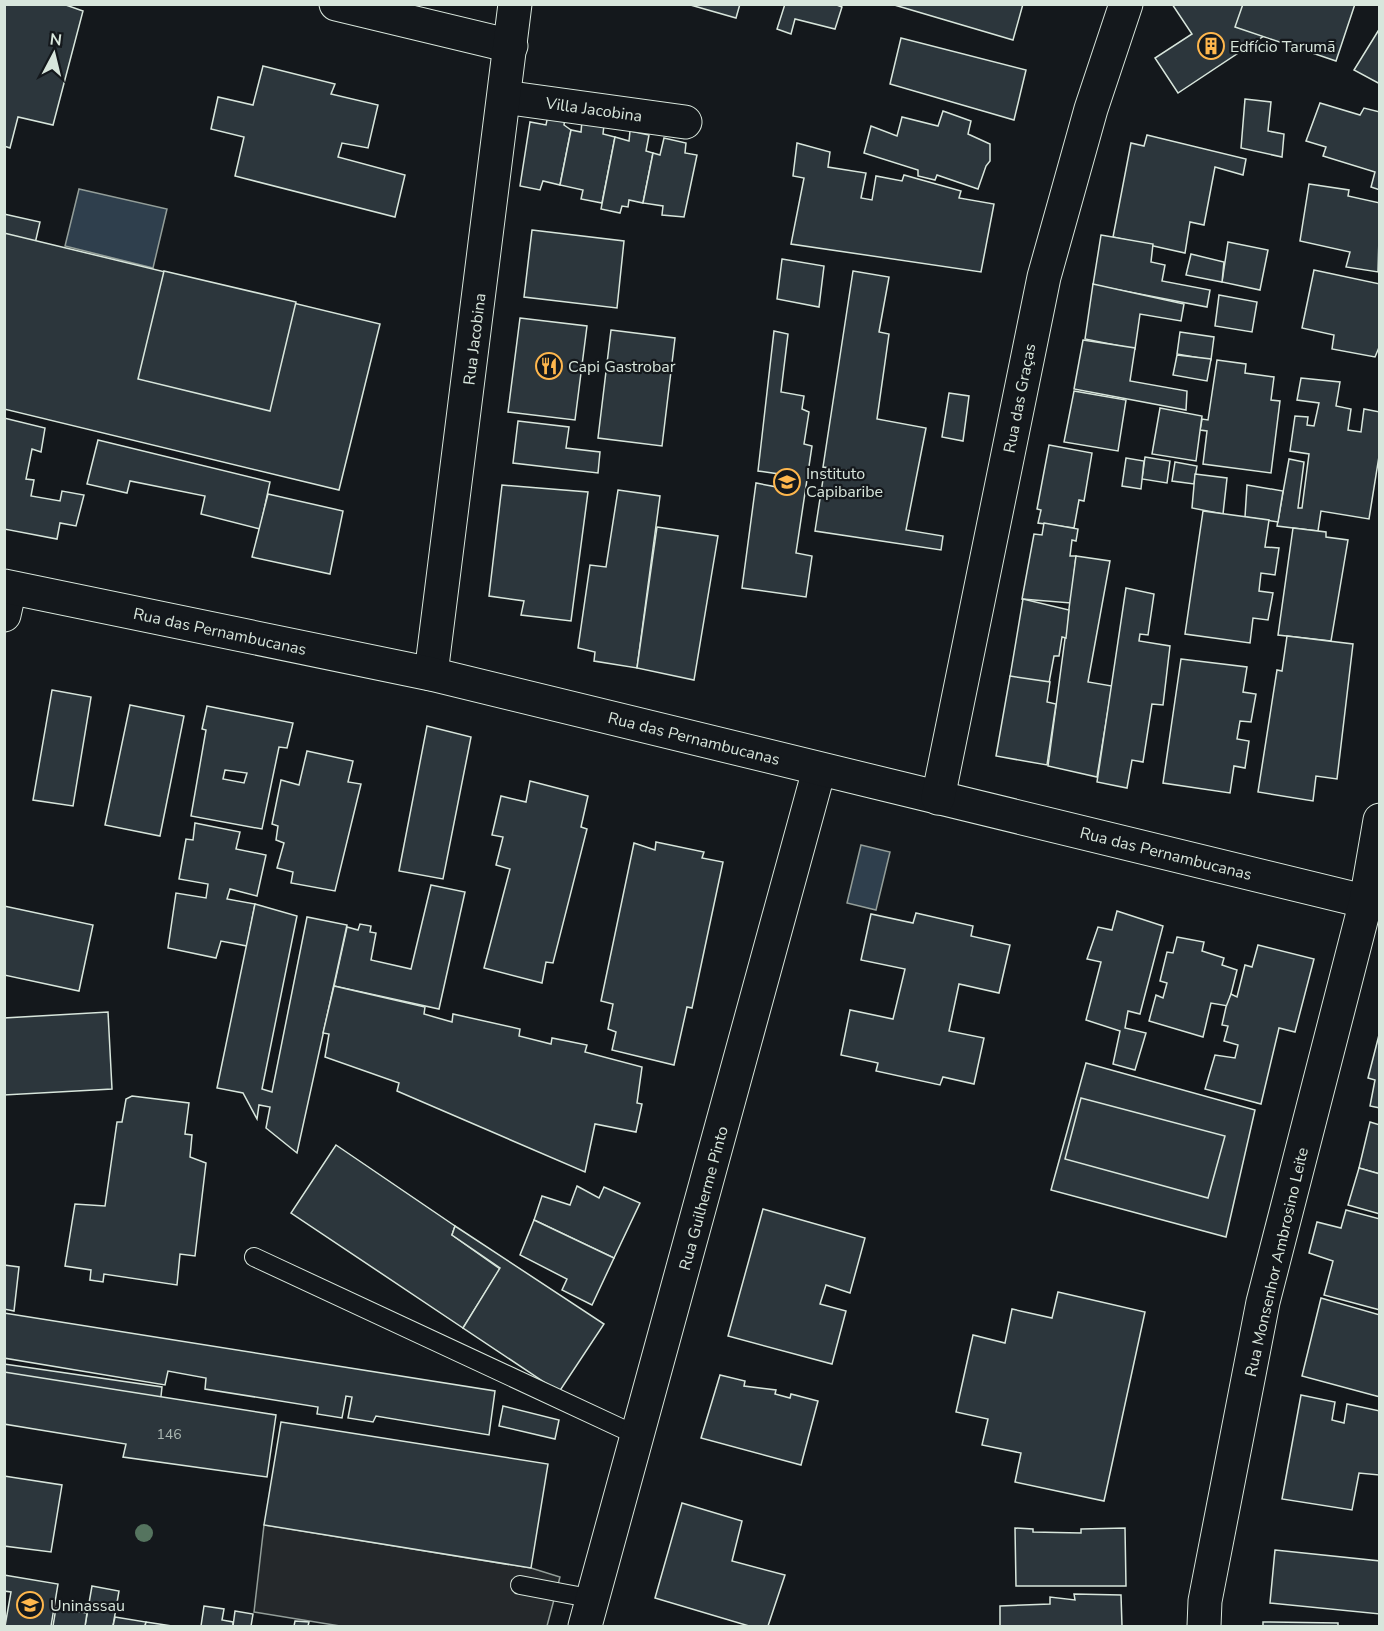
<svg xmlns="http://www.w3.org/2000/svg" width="1384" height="1631" viewBox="0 0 1384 1631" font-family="'Nunito Sans',sans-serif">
<rect width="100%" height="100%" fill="#14181c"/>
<path fill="#24282b" stroke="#939e99" stroke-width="1.5" d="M264,1525L531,1568L560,1577L547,1626H340L254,1612Z"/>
<g fill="#2f3f4d" stroke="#939e99" stroke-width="1.5">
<path d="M79,189L167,209L153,268L65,246Z"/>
<path d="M861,845L890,852L876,910L847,903Z"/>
</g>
<g fill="#2c363c" stroke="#d8e6dc" stroke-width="1.5" fill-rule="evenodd">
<path d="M4,4H63L83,11L53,125L18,117L10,148L4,146Z"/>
<path d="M687,4H740L736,18Z"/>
<path d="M785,4H834L842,7L835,29L795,19L791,34L777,29Z"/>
<path d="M891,4H1023L1013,40Z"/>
<path d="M1172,4H1312L1178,93L1155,58L1192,34Z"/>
<path d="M1243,4H1355L1336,61L1235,27Z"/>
<path d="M1380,28V84L1354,70Z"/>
<path d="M901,38L1026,70L1014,120L890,84Z"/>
<path d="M263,66L335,84L331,94L378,105L368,148L342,143L338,157L405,175L395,217L235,176L244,137L211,129L218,97L253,105Z"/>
<path d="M1245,99L1271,102L1268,131L1284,134L1282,157L1241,148Z"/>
<path d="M1320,103L1360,115L1364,108L1380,112V190L1371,187L1375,172L1323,156L1326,147L1306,141Z"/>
<path d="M943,111L971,121L968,134L990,144V161L986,166L978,189L937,175L935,180L918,176V170L864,153L871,126L897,136L902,117L938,126Z"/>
<path d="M548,115L565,118L564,125L571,130L560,185L543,181L540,190L520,186L530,122L546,125Z"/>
<path d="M582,121L604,125L603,134L615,137L602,203L581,199L583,190L560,185L571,130L581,132Z"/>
<path d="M630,131L649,135L646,151L653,153L643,203L629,200L628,207L622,206L620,213L601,209L615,137L629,141Z"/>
<path d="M1147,135L1246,159L1243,175L1215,167L1204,225L1190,222L1185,253L1113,237L1131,143L1144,146Z"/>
<path d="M664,138L686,143L685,153L697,155L684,217L662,215L663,206L643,203L653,153L660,155Z"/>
<path d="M797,143L830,152L828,167L866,173L861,198L872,200L876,176L902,181L904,175L961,191L959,198L994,204L981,272L791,244L804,178L793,176Z"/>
<path d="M1309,184L1349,190L1348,196L1380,203L1378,272L1346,267L1350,252L1300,241Z"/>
<path d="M4,214L40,222L15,330L4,328Z"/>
<path d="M532,230L624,241L617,308L524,297Z"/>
<path d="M4,233L380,324L339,490L4,409Z"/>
<path d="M1101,235L1153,244L1151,262L1165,265L1162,281L1210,290L1207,307L1093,285Z"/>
<path d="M1228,242L1268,250L1260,290L1222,282Z"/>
<path d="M1191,254L1224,262L1222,282L1186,275Z"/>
<path d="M782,259L824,266L819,307L777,299Z"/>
<path d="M1314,270L1380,284V345L1375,357L1332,349L1334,335L1302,328Z"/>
<path d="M164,271L296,302L270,411L138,379Z"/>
<path d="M853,271L889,277L879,332L889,334L877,419L926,428L906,530L943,536L941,550L815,531L824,473L856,478L857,472L823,467Z"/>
<path d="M1093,284L1184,304L1181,321L1140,314L1135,349L1085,339Z"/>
<path d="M1219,295L1257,302L1252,332L1215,326Z"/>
<path d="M520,318L587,326L575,420L508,412Z"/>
<path d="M611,330L675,338L662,446L598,438Z"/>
<path d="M774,331L788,334L781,392L804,396L802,409L809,412L804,444L812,446L796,553L812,556L806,597L742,588L756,483L777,487L779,474L758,471Z"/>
<path d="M1180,332L1214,337L1211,360L1177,354Z"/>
<path d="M1083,340L1135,348L1130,381L1187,391L1186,410L1074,389Z"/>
<path d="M1177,355L1211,359L1207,381L1173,375Z"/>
<path d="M1217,360L1246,364L1245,373L1274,377L1271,400L1280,401L1271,473L1203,464L1207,431L1200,430L1202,419L1208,420Z"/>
<path d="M1301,378L1340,382L1336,406L1351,409L1348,430L1361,432L1364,409L1380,412V450L1369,519L1321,511L1318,531L1277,526L1289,459L1304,462L1298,508H1302L1309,454L1290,451L1295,416L1308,417L1307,425L1314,426L1319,403L1297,400Z"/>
<path d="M1074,391L1126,400L1118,451L1064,442Z"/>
<path d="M949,393L969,396L963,441L942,437Z"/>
<path d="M1160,408L1202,416L1196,461L1152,454Z"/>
<path d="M4,418L45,428L41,452L32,449L26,479L34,480L31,496L60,501L62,491L84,495L76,526L60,523L57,539L4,529Z"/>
<path d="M518,421L569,427L566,448L600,452L598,473L513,463Z"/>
<path d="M98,440L270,482L260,529L201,514L205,496L130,481L127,493L87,484Z"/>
<path d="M1049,445L1092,453L1084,501L1079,500L1074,528L1038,523L1041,510L1037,509Z"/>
<path d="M1145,457L1170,461L1167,483L1142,479Z"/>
<path d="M1126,458L1144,461L1141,489L1122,486Z"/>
<path d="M1175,462L1197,466L1194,484L1172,481Z"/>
<path d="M1195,474L1227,478L1223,514L1192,508Z"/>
<path d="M502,485L588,492L571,621L521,615L524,601L489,596Z"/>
<path d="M1247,485L1283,491L1278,522L1245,517Z"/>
<path d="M618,490L660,496L637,668L594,661L595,652L578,648L590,565L606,567Z"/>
<path d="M268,494L343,511L330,574L252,557Z"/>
<path d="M1203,511L1269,520L1265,547L1279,548L1275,575L1261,573L1259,591L1273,593L1268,620L1253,618L1250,643L1185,634Z"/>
<path d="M1044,523L1078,529L1076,541L1072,540L1070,556H1076L1071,603L1022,599L1034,534L1042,535Z"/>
<path d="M657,527L718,536L694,680L637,668Z"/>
<path d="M1293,528L1326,532V537L1348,540L1331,641L1278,635Z"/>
<path d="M1076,556L1110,561L1088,682L1112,686L1097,777L1048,766Z"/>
<path d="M1126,588L1154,594L1148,635L1140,634L1139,641L1170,646L1163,705L1152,704L1143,762L1132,760L1127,788L1097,782Z"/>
<path d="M1023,599L1069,610L1066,638L1062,637L1059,656H1054L1049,683L1010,677Z"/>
<path d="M1287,636L1353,644L1337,779L1316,776L1313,801L1258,792L1277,670L1282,671Z"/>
<path d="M1181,659L1247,667L1243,692L1256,694L1251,722L1240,721L1237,739L1249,741L1245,768L1234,766L1230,793L1163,783Z"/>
<path d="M1010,676L1050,682L1047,702L1056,704L1047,765L996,756Z"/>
<path d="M52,690L91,697L73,806L33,800Z"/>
<path d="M130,705L184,716L160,836L105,825Z"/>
<path d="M207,706L293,723L287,748L279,747L262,829L191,816L206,730L202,729ZM225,770L247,773L244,783L223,779Z"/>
<path d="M427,726L471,737L443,879L399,871Z"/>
<path d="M307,751L353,761L348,782L361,784L335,891L291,883L293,872L277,868L284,843L276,840L278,826L272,824L281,780L299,785Z"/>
<path d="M530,781L588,796L581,827L587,829L553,963L546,962L542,983L484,968L510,869L496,865L503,837L492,835L501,796L526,802Z"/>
<path d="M195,823L240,832L236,849L266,855L257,896L230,889L227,899L255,904L247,946L221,941L216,958L168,948L176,893L206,898L208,884L179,879L186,839L193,840Z"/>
<path d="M656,842L704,852L702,858L723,862L692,1008L687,1007L674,1065L612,1050L616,1032L608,1029L613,1004L601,1001L634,843L655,850Z"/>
<path d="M431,885L465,892L439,1009L334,986L347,927L358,930L360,924L371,926L370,932L376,933L371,960L411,969Z"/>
<path d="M255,904L297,916L262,1089L272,1092L307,917L347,925L297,1153L266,1128L270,1107L259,1105L257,1119L243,1093L217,1088Z"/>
<path d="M4,906L93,925L79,991L4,975Z"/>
<path d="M1117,911L1163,926L1140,1014L1128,1011L1125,1028L1146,1033L1135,1070L1113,1064L1120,1031L1086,1020L1101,962L1087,959L1098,927L1112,930Z"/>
<path d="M916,913L973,926L971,936L1010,945L999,993L959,984L949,1031L984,1038L974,1084L943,1077L940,1085L876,1071L878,1063L841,1055L850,1010L893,1019L905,969L861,960L871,914L913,923Z"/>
<path d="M1177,937L1204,942L1202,951L1224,958L1222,965L1237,970L1228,1006L1211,1003L1203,1037L1149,1021L1156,995L1163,998L1167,983L1160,981L1167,952L1173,953Z"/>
<path d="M1258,945L1314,959L1295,1032L1279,1028L1261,1104L1205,1089L1215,1055L1235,1058L1238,1045L1224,1041L1228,1026L1222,1025L1226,1007L1231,994L1237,997L1245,965L1252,967Z"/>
<path d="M334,986L425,1007L424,1014L452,1022L453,1014L520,1029L519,1036L551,1044L552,1038L587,1045L585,1052L642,1067L637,1103L642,1104L636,1132L595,1124L585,1172L397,1091L399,1083L325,1057L329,1034L323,1033Z"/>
<path d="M108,1012L112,1089L4,1095V1018Z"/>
<path d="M1380,1031V1108L1370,1106L1375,1080L1368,1078Z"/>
<path d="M1086,1063L1255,1110L1226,1237L1051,1190Z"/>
<path d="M132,1096L189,1103L185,1134L192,1135L190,1157L206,1163L195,1256L180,1254L177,1285L104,1274L103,1282L90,1280L91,1270L65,1266L75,1204L105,1206L117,1122H122L126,1099Z"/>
<path d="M1081,1098L1225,1136L1208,1198L1065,1159Z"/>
<path d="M1370,1122L1380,1125V1174L1359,1168Z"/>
<path d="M336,1145L455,1226L452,1235L500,1269L463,1328L291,1213Z"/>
<path d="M1359,1168L1380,1174V1214L1348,1205Z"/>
<path d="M577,1186L599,1198L604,1187L640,1203L614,1258L534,1220L542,1196L570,1205Z"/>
<path d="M763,1209L865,1238L850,1293L826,1285L820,1304L846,1311L832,1364L728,1336Z"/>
<path d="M1346,1210L1380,1219V1310L1324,1295L1333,1261L1309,1253L1317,1222L1341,1228Z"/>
<path d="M534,1220L614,1258L592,1305L562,1290L567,1279L520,1255Z"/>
<path d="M455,1226L604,1324L559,1392L463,1328L500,1268L452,1235Z"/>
<path d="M4,1265L19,1267L14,1311L4,1309Z"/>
<path d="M1058,1292L1145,1312L1104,1501L1015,1482L1021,1453L982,1445L988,1419L956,1412L973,1335L1005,1343L1012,1309L1052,1318Z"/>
<path d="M1321,1298L1380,1315V1397L1302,1376Z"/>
<path d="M4,1313L495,1391L489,1435L376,1416L373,1422L348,1418L352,1397L346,1396L342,1418L317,1414L318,1407L205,1389L206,1378L168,1371L165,1385L4,1358Z"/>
<path d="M4,1364L162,1387L157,1433L4,1408Z"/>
<path d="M4,1372L276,1415L267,1477L123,1457L126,1444L4,1424Z"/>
<path d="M720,1375L745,1381L744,1386L776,1390L775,1394L790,1398L791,1394L818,1401L801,1465L701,1438Z"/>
<path d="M1301,1395L1335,1402L1332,1420L1344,1423L1347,1404L1380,1411L1379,1475L1359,1473L1352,1510L1282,1499Z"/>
<path d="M503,1406L559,1420L555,1439L499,1426Z"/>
<path d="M281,1422L548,1464L531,1568L264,1525Z"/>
<path d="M4,1476L62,1485L51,1552L4,1546Z"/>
<path d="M682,1503L742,1521L732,1561L785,1575L768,1626H749L655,1598Z"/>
<path d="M1015,1528L1033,1529V1532L1081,1533V1529L1125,1528L1126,1586H1016Z"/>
<path d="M1275,1550L1380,1561V1614L1270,1603Z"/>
<path d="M4,1575L58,1584L51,1626H5L11,1592L4,1591Z"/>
<path d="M92,1586L119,1591L113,1626H85Z"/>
<path d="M1074,1594L1121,1595L1122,1626H1000V1606L1050,1604V1597L1075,1600Z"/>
<path d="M204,1606L224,1609L222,1620L233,1622V1626H201Z"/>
<path d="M56,1608L87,1613L85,1626H53Z"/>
<path d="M235,1611L253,1614L251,1626H233Z"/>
<path d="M115,1617L146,1622L145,1626H113Z"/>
<path d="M295,1621L309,1622L308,1626H294Z"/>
<path d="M146,1622L172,1626H145Z"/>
<path d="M1263,1622L1338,1623V1626H1263Z"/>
</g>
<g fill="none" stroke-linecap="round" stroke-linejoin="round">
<defs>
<g id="service">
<path d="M254,1257L638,1436"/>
<path d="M520,1585L594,1599"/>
</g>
<g id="minor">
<path d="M336,4L511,46"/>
<path d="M504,97L685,122"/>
<path d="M4,615L10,588"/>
<path d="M431,674L515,4"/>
<path d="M585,1626L819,770"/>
</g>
<g id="tertiary">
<path d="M4,586L431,674L1380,905"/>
<path d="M938,798L1044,277L1091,109L1126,4"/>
<path d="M1204,1626L1205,1601L1263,1302L1366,901L1380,820"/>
</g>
</defs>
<use href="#service" stroke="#d8e6dc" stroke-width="20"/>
<use href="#minor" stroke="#d8e6dc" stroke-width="35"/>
<use href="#tertiary" stroke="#d8e6dc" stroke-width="35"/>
<use href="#service" stroke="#14181c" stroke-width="18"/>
<use href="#minor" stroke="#14181c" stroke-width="33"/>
<use href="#tertiary" stroke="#14181c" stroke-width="33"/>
</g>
<circle fill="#55745f" cx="144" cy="1533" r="9"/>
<defs>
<symbol id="building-ring" viewBox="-11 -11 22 22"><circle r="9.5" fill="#14181c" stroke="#ffb74d" stroke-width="1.5"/><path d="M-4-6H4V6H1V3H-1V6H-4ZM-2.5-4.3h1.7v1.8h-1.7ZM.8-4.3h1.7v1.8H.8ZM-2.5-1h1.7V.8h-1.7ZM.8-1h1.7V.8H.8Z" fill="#ffb74d"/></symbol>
<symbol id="restaurant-ring" viewBox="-11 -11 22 22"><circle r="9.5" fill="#14181c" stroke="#ffb74d" stroke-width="1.5"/><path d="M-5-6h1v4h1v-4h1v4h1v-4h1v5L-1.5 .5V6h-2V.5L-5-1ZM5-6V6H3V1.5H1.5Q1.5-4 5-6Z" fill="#ffb74d"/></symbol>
<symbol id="school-ring" viewBox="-11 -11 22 22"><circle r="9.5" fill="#14181c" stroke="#ffb74d" stroke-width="1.5"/><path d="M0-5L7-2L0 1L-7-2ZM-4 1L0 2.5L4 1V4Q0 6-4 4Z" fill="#ffb74d"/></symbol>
<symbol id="university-ring" viewBox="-11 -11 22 22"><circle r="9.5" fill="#14181c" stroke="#ffb74d" stroke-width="1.5"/><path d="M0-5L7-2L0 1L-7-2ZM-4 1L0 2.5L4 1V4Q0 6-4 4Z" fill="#ffb74d"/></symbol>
</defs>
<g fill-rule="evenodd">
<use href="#building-ring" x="1196" y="31" width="30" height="30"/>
<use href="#restaurant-ring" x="534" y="351" width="30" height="30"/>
<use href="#school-ring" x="772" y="467" width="30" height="30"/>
<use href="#university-ring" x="15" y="1590" width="30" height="30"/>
</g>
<g text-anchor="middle" stroke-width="4.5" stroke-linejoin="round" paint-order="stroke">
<g font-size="14" fill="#adbab4">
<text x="169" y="1439">146</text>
</g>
<g font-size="16" fill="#d8e6dc" stroke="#14181c" text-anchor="start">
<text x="1230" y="52">Edfício Tarumã</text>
<text x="568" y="372">Capi Gastrobar</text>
<text x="806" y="479">Instituto<tspan x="806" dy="18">Capibaribe</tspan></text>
<text x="50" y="1611">Uninassau</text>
</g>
<g font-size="16" fill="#d8e6dc" stroke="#14181c">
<text transform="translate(594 109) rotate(8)" y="6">Villa Jacobina</text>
<text transform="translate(474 339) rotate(-83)" y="6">Rua Jacobina</text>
<text transform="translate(1019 398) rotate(-79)" y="6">Rua das Graças</text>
<text transform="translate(220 631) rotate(12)" y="6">Rua das Pernambucanas</text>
<text transform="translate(694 738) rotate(14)" y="6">Rua das Pernambucanas</text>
<text transform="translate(1166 853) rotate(14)" y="6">Rua das Pernambucanas</text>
<text transform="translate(703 1198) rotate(-75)" y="6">Rua Guilherme Pinto</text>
<text transform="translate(1276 1262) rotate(-77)" y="6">Rua Monsenhor Ambrosino Leite</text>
</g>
</g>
<rect width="1384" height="1631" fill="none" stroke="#d8e6dc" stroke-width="12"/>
<g transform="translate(54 54) rotate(7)" stroke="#14181c" stroke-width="4.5" paint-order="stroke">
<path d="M0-4.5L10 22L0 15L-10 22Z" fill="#d8e6dc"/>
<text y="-9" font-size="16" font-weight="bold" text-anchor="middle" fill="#d8e6dc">N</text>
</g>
</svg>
